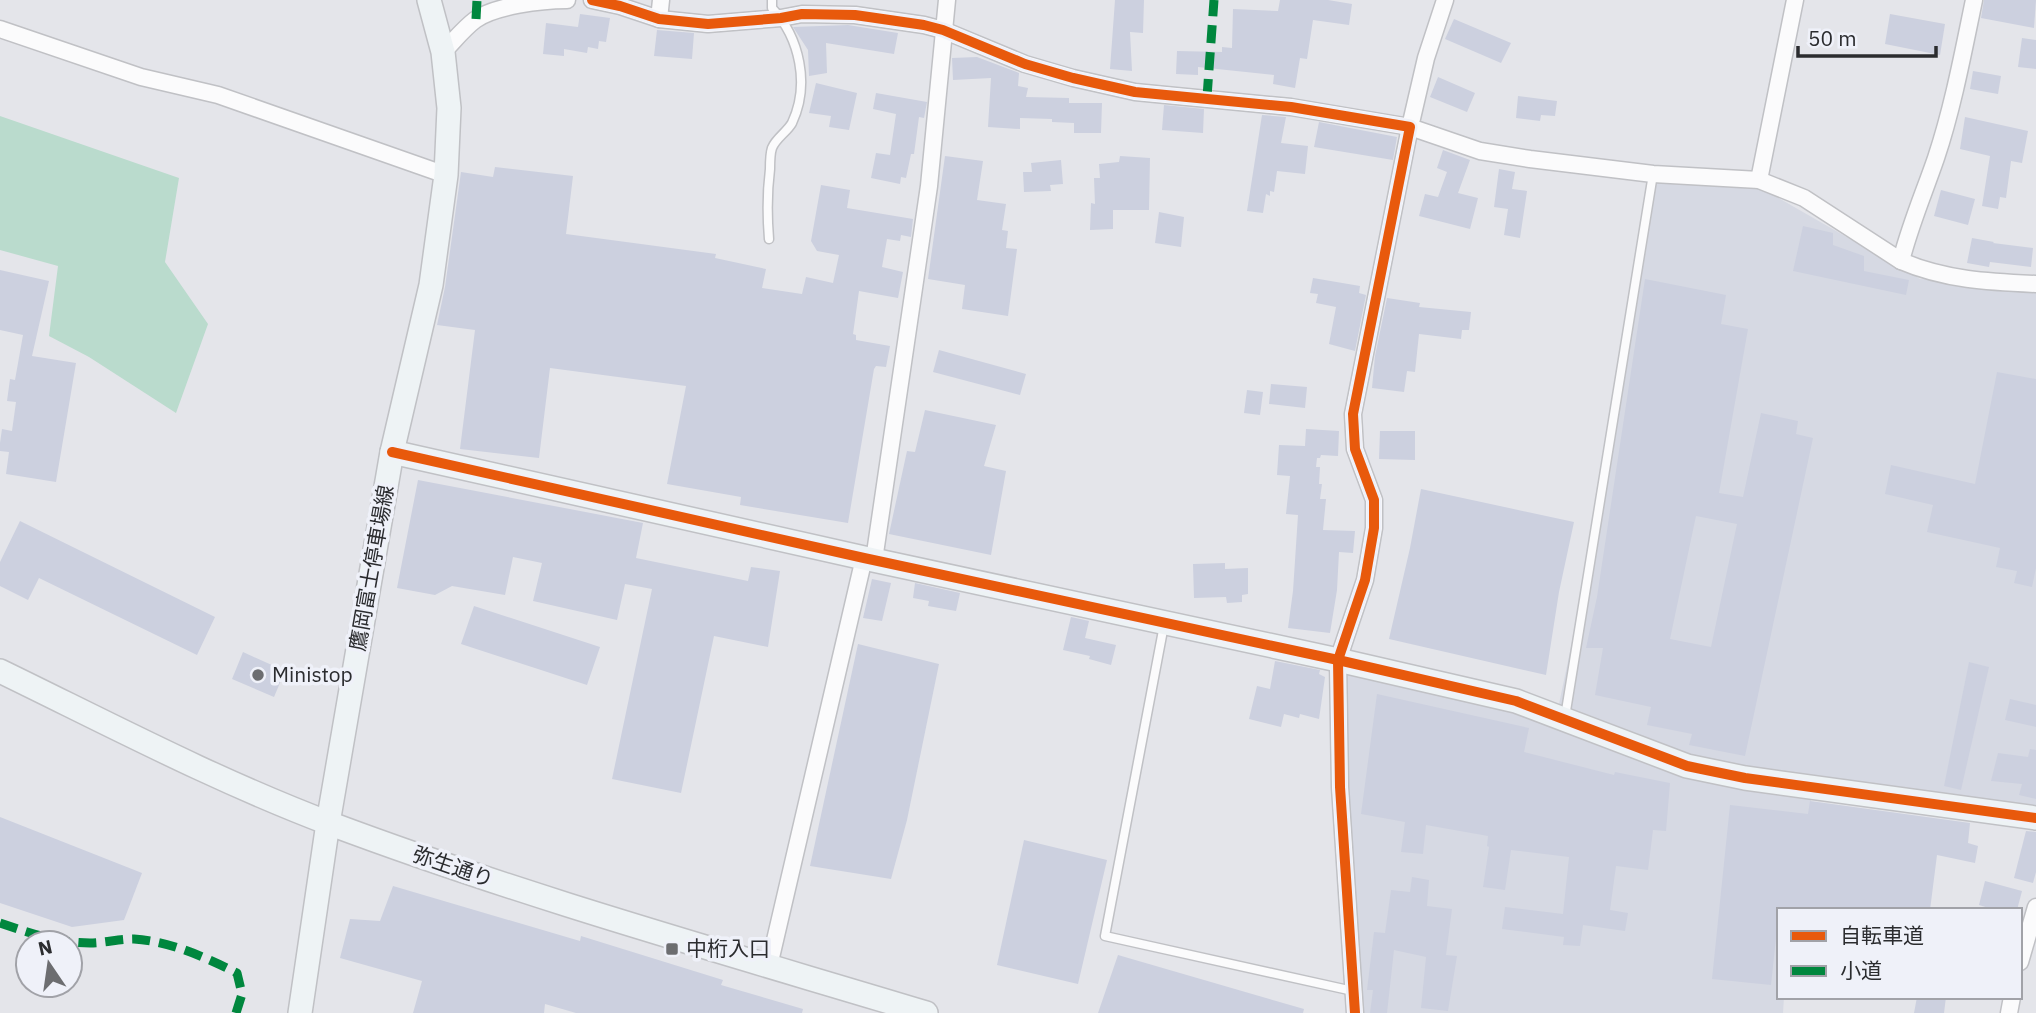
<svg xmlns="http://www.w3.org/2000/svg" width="2036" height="1013" viewBox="0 0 2036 1013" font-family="'IBM Plex Sans','Noto Sans JP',sans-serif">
<rect width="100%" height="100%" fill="#e4e5ea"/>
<path fill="#d6d9e3" d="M1653,174L1745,179L1920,279L2036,283V808L1948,794L1813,787L1795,910H1779V997H1784L1783,1013H1364L1338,660L1559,704L1595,532Z"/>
<path fill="#badbcd" d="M0,116L179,178L165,262L208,324L176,413L89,357L49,336L58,266L0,250Z"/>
<g fill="#ccd0df" fill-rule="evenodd">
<path d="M1115,0H1144L1143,33L1130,32L1132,71L1110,69Z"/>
<path d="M1280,0H1328L1352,4L1349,25L1313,20L1307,59L1300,58L1295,88L1273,84L1274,75L1198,67V75L1176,74L1177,51L1222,52V47L1232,48L1233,9L1278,11Z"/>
<path d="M1984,0H2036L2034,28L1981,18Z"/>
<path d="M580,14L610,18L606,42L599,41L598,49L588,47L587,53L564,49V56L543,54L546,23L578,27Z"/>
<path d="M1890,14L1945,24L1940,55L1885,44Z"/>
<path d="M1454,19L1511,43L1501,63L1445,39Z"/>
<path d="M848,25L898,33L894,54L826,43L827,73L809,76L808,50L793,27Z"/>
<path d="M657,30L694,33L692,59L654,56Z"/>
<path d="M2022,38L2036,40V69L2018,67Z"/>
<path d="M977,57L1019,73L1018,86L1028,88L1026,97L1069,98V103H1102L1101,133H1074V123L1052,122V119L1020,118V129L988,127L991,78L953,80L952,58Z"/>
<path d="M1973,71L2001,76L1998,94L1970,89Z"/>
<path d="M1438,77L1475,93L1467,112L1430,97Z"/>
<path d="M816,83L857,93L849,130L829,127L831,116L809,113Z"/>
<path d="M876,93L927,102L924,118L919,117L914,154H911L906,178L901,177L900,184L871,178L876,153L890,155L896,114L873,109Z"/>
<path d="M1518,96L1557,101L1555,116L1541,115L1540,121L1516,118Z"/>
<path d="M1164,105L1204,109L1203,133L1162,130Z"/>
<path d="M1262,115L1286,117L1281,143L1308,146L1305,174L1277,171L1274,192L1270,191V196L1266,194L1263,213L1247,211Z"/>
<path d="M1965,117L2028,131L2022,163L2011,161L2006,198L2000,197L1998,209L1982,206L1990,156L1960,149Z"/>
<path d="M1319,122L1397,137L1393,160L1314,147Z"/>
<path d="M1443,150L1470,160L1458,193L1478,198L1470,229L1419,216L1425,194L1438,197L1447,172L1437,168Z"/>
<path d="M945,156L983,161L977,200L1006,204L1002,230L1008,231L1006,248L1017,249L1008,316L962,309L965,285L928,279Z"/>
<path d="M1120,156L1150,158L1149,210H1113V229L1090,230L1091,203L1095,204L1094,178H1100L1099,164L1119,162Z"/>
<path d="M1061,160L1063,184L1050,185L1051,191L1024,192L1023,172H1032L1031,163Z"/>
<path d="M495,167L573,176L566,234L716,254L715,258L766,269L762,288L802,294L806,277L833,283L839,255L817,251L811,241L821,185L850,190L847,208L913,219L911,237L901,235L900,241L887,239L882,267L903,272L898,298L859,291L853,334L856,335V340L890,346L886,367L876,366L874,369L848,523L740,505L741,497L667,484L686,386L550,368L539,458L460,449L475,330L437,325L445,287L461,172L493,177Z"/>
<path d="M1499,169L1515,172L1512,189L1527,191L1520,238L1504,235L1508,209L1494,207Z"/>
<path d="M1941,190L1975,199L1968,225L1934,216Z"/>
<path d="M1159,212L1184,217L1181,247L1155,243Z"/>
<path d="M1803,226L1833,233V245L1864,256V271L1909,280L1906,295L1793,271Z"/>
<path d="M1972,238L1994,242L1993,243L2033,248L2031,267L1990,262L1989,267L1967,263Z"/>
<path d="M0,270L49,281L32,356L76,363L56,482L6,474L9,452L0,451V443L2,429L12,431L16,402L7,401L10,379L15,380L23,335L0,330Z"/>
<path d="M1313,278L1360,286L1359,293L1366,295L1355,351L1329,344L1336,307L1316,303L1318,294L1310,293Z"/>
<path d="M1645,279L1726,295L1721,324L1748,329L1719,493L1743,497L1761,413L1798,421L1796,434L1813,438L1745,756L1689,745L1692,734L1647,725L1651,707L1595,695L1603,648H1586L1597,597ZM1696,516L1737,524L1711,647L1670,639Z"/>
<path d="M1387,298L1420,303L1419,307L1471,312L1469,330H1462L1461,339L1419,334L1415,372L1407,371L1404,392L1372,388L1375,356Z"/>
<path d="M939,350L1026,374L1020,395L933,372Z"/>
<path d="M1997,372L2036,379V568L2032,587L2014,583L2017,571L1996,567L2000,548L1927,532L1933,505L1885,494L1891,465L1975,484Z"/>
<path d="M1271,384L1307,387L1305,408L1269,404Z"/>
<path d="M1247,390L1263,392L1260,415L1244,413Z"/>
<path d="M925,410L996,425L984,466L1006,471L991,555L889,534L907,451L915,452Z"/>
<path d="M1306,429L1339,431L1338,456L1321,455L1320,458H1317L1316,467H1320L1319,484H1322L1320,499H1326L1323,530L1355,531L1353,553L1339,552L1337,590L1330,633L1288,628L1293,591L1298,515L1286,514L1290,476L1277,475L1279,445L1305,446Z"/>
<path d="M1380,431H1415V460L1379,459Z"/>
<path d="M418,480L643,523L636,558L748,581L751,567L780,571L768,647L714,636L681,793L612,779L652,589L625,584L617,620L533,601L542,563L513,557L505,595L452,586L435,595L397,588Z"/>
<path d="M1421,489L1574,522L1559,592L1546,675L1389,639L1410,548Z"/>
<path d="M20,521L215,617L197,655L39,578L28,600L0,586V562Z"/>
<path d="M1225,563V569L1248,568V594L1242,595V602L1227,603L1226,597L1194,598L1193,564Z"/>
<path d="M872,579L891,583L882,621L863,618Z"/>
<path d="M915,583L960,593L956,611L928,606L929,601L913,598Z"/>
<path d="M474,606L600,647L587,685L461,644Z"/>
<path d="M1071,617L1089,621L1085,638L1116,645L1111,665L1089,659L1090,656L1063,650Z"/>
<path d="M858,644L939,664L907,820L891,879L810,866Z"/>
<path d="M243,652L285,671L274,697L232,679Z"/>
<path d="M1275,661L1320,670L1319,674L1325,677L1319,719L1300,714L1299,718L1284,714L1281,727L1249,719L1257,686L1270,689Z"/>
<path d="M1969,662L1989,667L1961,790L1944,786Z"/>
<path d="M1377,694L1529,728L1524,752L1614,775L1615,772L1670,783L1666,831L1653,830L1648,870L1616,866L1610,910L1628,913L1625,931L1583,925L1580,946L1563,945L1564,937L1502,929L1505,907L1563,914L1569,857L1511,850L1505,890L1483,887L1489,847L1487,846L1488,836L1426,825L1423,854L1401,852L1405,822L1361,814Z"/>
<path d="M2010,699L2036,705V727L2005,720Z"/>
<path d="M2030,749L2036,750V799L2019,795L2022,784L1991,781L1998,753L2028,757Z"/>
<path d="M1810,801L1970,823L1968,843L1978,846L1975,863L1937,855L1930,910H1779L1771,985L1712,979L1730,805L1808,814Z"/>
<path d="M0,817L142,873L124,920L72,927L0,903Z"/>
<path d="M2026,831L2036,832V872L2033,883L2014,878Z"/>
<path d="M1024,840L1107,860L1078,984L997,965Z"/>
<path d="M1412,877L1429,880L1427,906L1452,909L1446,955L1457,956L1448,1011L1421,1008L1426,957L1394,950L1387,1013H1370L1373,990H1367L1374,932L1385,933L1391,890L1410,892Z"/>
<path d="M1985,881L2022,891L2017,910H1995L1979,905Z"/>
<path d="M393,886L580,941L581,936L723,980L721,985L803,1009L802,1013H576L545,1004L544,1013H413L422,981L340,958L350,919L380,921Z"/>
<path d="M1118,955L1304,1009L1303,1013H1098Z"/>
<path d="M1917,997H1946L1944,1013H1914Z"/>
</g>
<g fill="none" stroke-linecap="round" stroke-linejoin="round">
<defs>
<g id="lane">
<path d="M769,239C767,215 767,193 770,169C770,163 770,154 772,148C776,138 787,132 792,123C810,85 800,38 772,8V0"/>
<path d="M1164,625L1105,936L1353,991"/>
<path d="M1565,717L1653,174"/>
</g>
<g id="street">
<path d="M592,0L620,6L659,19L708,24L781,18L802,14L855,15L924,25L943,30L1025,64L1073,78L1135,92L1291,107L1410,127L1353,414L1355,449L1374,500V528L1365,580L1338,660L1340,787L1355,1013"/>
<path d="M1445,0L1426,58L1410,127L1480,151L1530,159L1653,174L1759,180L1804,198L1901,261C1945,280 1989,282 2036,284"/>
<path d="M659,19L661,0"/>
<path d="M0,29L141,77L218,95L446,175"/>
<path d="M443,52C453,42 463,29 475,20C494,6 542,0 567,0"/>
<path d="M1759,180L1795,0"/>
<path d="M1901,261C1910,225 1924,193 1936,158C1953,107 1963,53 1974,0"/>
<path d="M874,560L929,186L947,0"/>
<path d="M2020,962L2036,907"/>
<path d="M769,966L864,558"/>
<path d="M2009,1013L2012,997"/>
</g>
<g id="secondary">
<path d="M392,452L864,558L1338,660L1516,701L1687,766L1745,778L2036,818"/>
<path d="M0,671C109,724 217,781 331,824C526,897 727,953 926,1013"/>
<path d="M300,1013L328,823L392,452L431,285L446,175L449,108L443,52L429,0"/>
</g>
</defs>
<use href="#lane" stroke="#c0c1c5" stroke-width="11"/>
<use href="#street" stroke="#c0c1c5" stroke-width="19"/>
<use href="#secondary" stroke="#c0c1c5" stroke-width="26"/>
<use href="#lane" stroke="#fbfbfc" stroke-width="8"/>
<use href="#street" stroke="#fbfbfc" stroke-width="16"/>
<use href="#secondary" stroke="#eef3f5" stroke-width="23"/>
<g stroke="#00873e" stroke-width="9" stroke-dasharray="18 9" stroke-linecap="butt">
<path d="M476,19L477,0"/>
<path d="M1207,97L1214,0"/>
<path d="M0,923C30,933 58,943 90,943C104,943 119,939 134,939C169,941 205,957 237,973L242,994L236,1013"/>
</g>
<defs>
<g id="cycleway">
<path d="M592,0L620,6L659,19L708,24L781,18L802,14L855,15L924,25L943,30L1025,64L1073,78L1135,92L1291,107L1410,127L1353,414L1355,449L1374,500V528L1365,580L1338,660L1340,787L1355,1013"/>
<path d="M392,452L864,558L1338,660L1516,701L1687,766L1745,778L2036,818"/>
</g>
</defs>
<use href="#cycleway" stroke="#eff1f9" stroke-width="15"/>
<use href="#cycleway" stroke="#e8590c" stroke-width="10"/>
</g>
<g fill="#6c6d70" stroke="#eff1f9" stroke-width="2.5">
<circle cx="258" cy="675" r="7"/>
<rect x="665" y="942" width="14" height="14" rx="3.5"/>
</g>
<g text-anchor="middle" stroke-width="7" stroke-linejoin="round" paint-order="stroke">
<g font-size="21" fill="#2b2c2f" stroke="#eff1f9">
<text transform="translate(372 568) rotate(-80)" y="7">鷹岡富士停車場線</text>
<text transform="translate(453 867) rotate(19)" y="7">弥生通り</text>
</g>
<g font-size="21" fill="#2b2c2f" stroke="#eff1f9" text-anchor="start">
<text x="272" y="682">Ministop</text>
<text x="686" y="956">中桁入口</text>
</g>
</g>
<rect x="1777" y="908" width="245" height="91" fill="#eff1f9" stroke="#a1a2a8" stroke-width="2"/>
<rect x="1791" y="931" width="35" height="10" fill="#e8590c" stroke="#a1a2a8" stroke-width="2"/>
<text x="1840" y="943" font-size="21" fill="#2b2c2f">自転車道</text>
<rect x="1791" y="966" width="35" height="10" fill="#00873e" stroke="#a1a2a8" stroke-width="2"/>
<text x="1840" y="978" font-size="21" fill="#2b2c2f">小道</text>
<g transform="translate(49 964) rotate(347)"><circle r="33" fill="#eff1f9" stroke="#a1a2a8" stroke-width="2"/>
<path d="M0-5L12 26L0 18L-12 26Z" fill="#6c6d70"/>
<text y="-10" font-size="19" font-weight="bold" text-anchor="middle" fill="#2b2c2f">N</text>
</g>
<path d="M1798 46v10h138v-10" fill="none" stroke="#2b2c2f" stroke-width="3.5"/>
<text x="1808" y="46" font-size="21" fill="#2b2c2f" stroke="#eff1f9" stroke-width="5" paint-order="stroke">50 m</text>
</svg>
